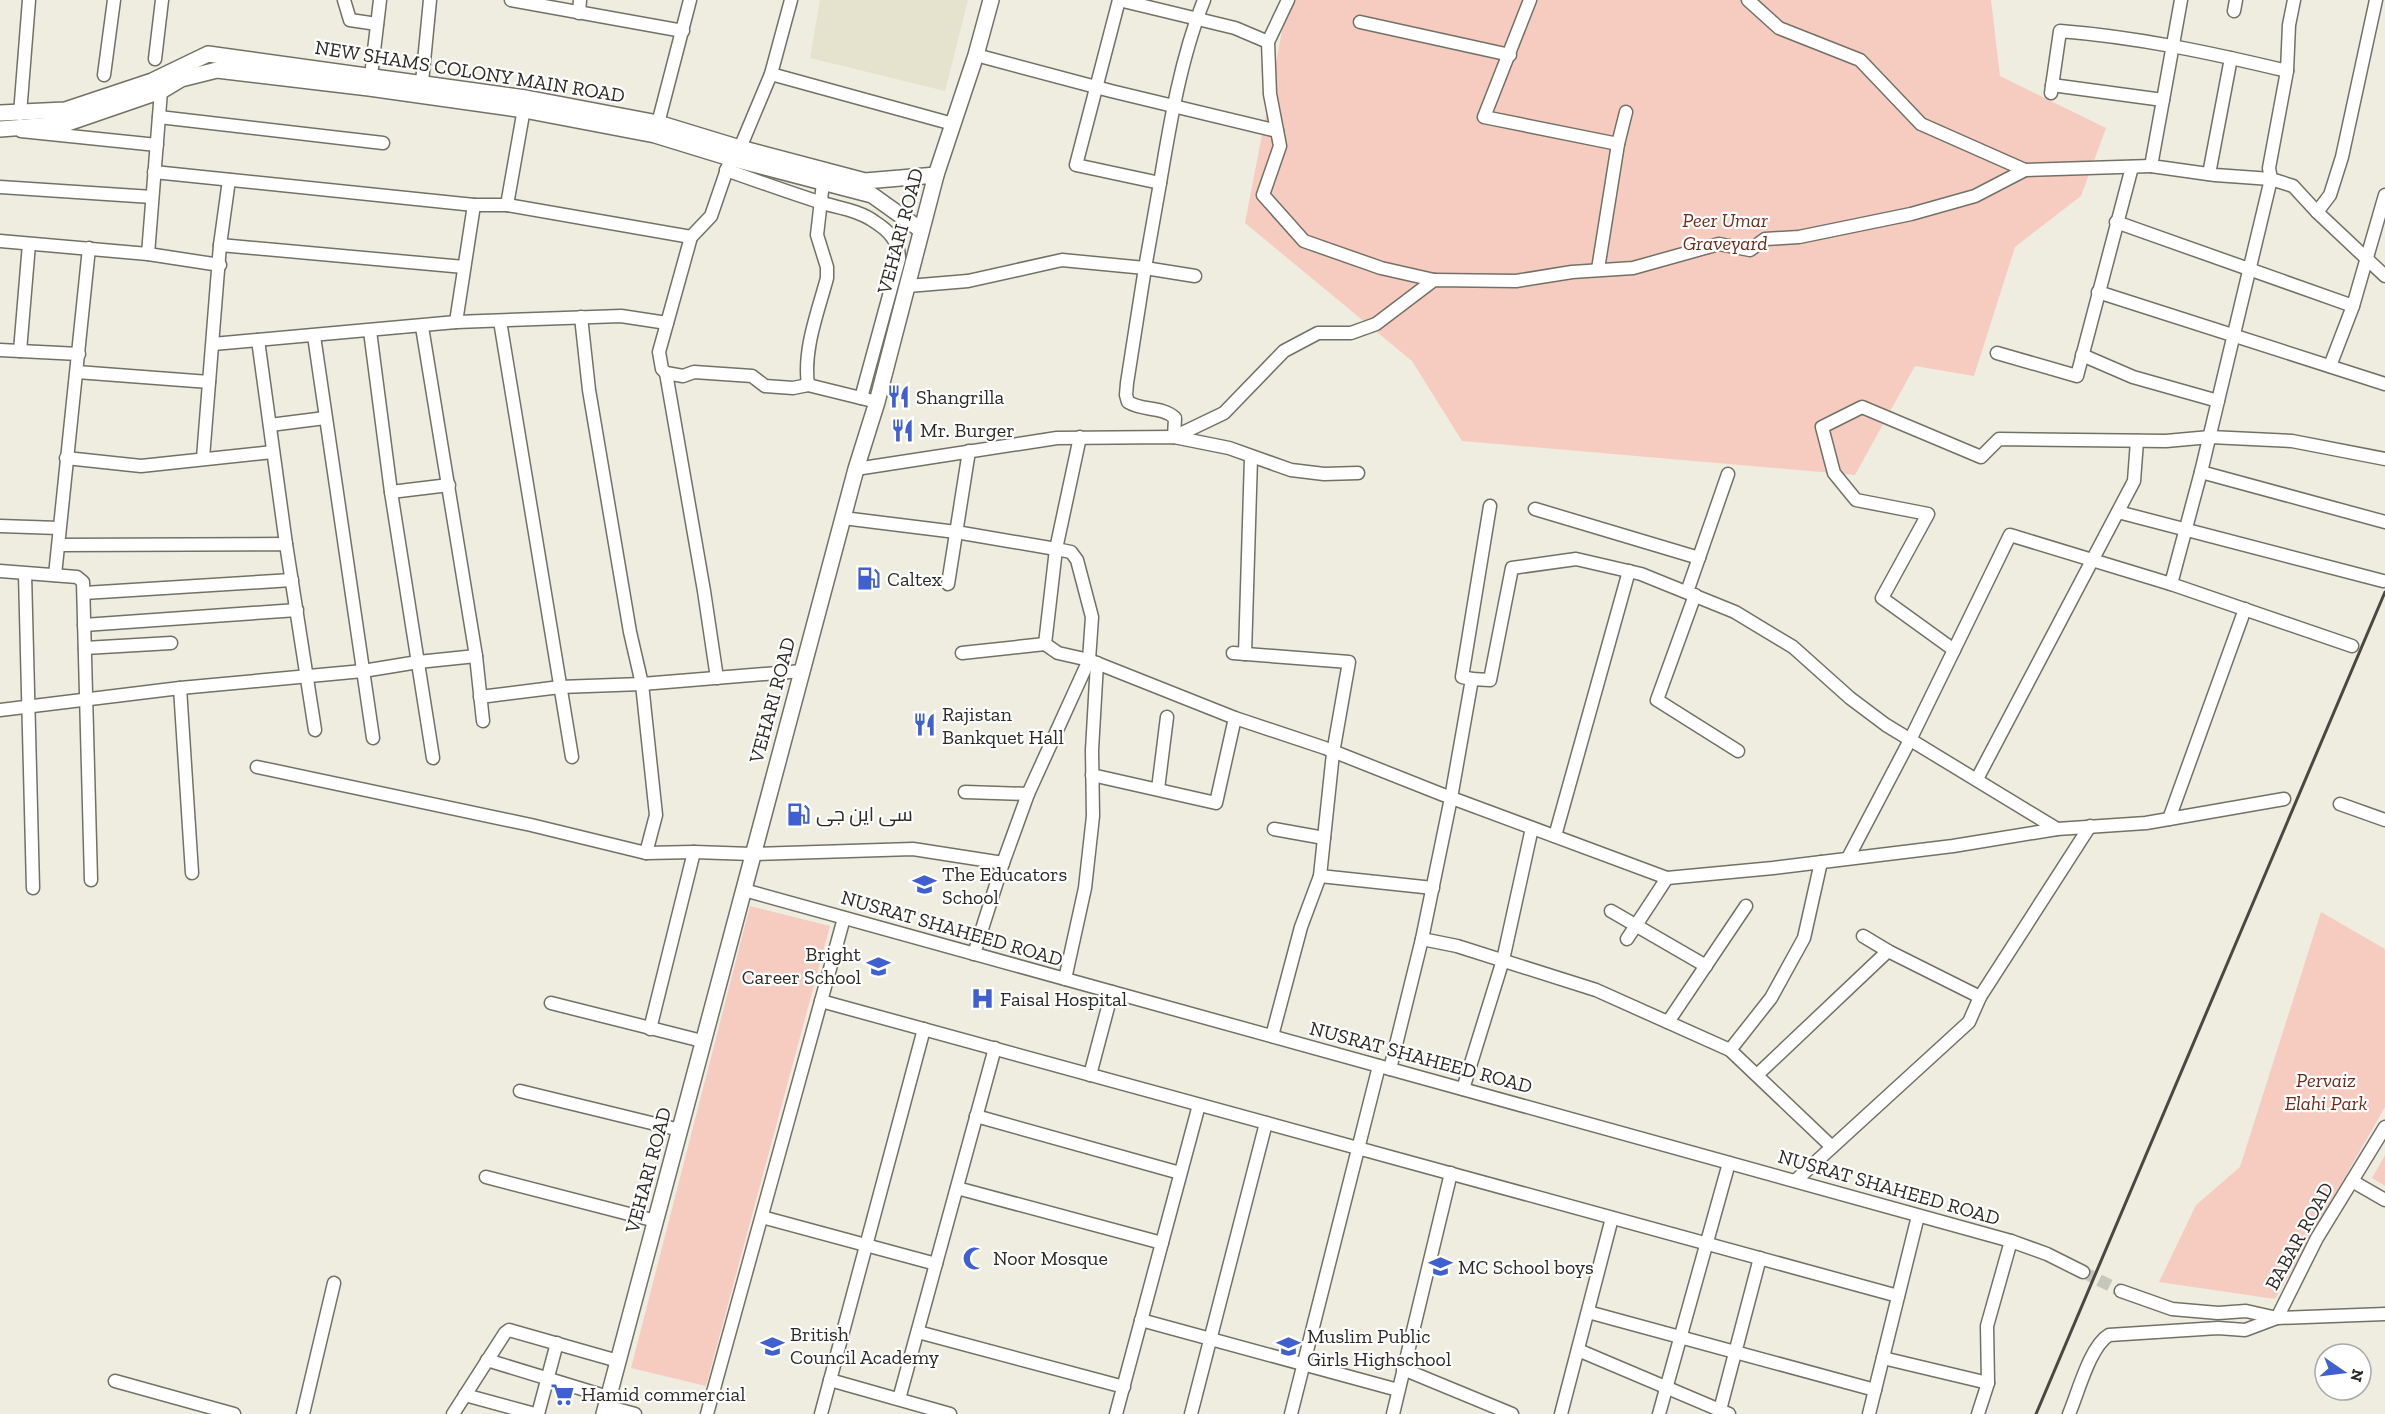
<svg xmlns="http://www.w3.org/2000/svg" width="2385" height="1414" viewBox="0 0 2385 1414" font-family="'Zilla Slab',Cairo,serif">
<rect width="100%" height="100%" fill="#eeeddf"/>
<path fill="#e5e2ce" d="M820,0H968L945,91L810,58Z"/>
<g fill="#f6ccc0">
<path d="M1288,0H1991L2000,76L2106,128L2081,196L2015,247L1974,376L1915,366L1855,475L1462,441L1412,361L1245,223Z"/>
<path d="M750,906L830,926L706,1386L631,1368Z"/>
<path d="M2321,912L2385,949V1107L2275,1299L2159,1282L2196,1205L2240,1167Z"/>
<path d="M2385,1155V1186L2372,1178Z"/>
</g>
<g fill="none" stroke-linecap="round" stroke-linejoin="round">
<path stroke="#c7c6ba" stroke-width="12" stroke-dasharray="12 6" stroke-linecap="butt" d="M2083,1272L2121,1291"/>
<defs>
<g id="minor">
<path d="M344,0L350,20L377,24"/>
<path d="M511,0L683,31"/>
<path d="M1288,0L1268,42L1270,94L1280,146L1263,195L1304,241L1381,268L1434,280"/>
<path d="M1530,0L1484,117L1618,144"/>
<path d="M1748,0L1779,28L1860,60L1921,124L2025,170"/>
<path d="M2294,0L2289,25L2287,71L2269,168L2271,179L2201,472L2385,522"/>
<path d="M2376,0L2342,157L2330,195L2317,212L2385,276"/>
<path d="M2234,11L2236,0"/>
<path d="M579,13L580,0"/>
<path d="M1360,22L1510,55"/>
<path d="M976,55L1111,91L1277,131"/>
<path d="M155,59L162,0"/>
<path d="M771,74L953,124"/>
<path d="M104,75L114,0"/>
<path d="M371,76L380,0"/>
<path d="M422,82L430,0"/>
<path d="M2052,85L2163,100L2151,166L2215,175L2271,179L2293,186L2317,212"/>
<path d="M2051,93L2060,31C2137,37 2212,53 2287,71"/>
<path d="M2163,100L2181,0"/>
<path d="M20,114L29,0"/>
<path d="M159,117L383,143"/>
<path d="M21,131L157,145"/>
<path d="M656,131L690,0"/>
<path d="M740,148L771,74L791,0"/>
<path d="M733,152L711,216L691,237L659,352L662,369L666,373L683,376L694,372L752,376L765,386L793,388L808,385L877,402"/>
<path d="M726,170C757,181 788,192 819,202C838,208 859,210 875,222C889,231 899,241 899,259L861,398"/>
<path d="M154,172L474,205H507L691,237"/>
<path d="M2209,174L2231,58"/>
<path d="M1160,183C1170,123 1181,57 1204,0"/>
<path d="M0,187L152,197"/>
<path d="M507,205L525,103"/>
<path d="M2116,222L2353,306L2385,195"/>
<path d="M0,241L148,254L220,265"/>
<path d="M220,245L464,267"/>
<path d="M148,254L161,91"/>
<path d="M1598,269L1618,144L1626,112"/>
<path d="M908,286L968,281L1062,260L1145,268L1160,183L1076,165L1119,0L1235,28L1268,42"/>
<path d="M2098,292L2385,384"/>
<path d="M581,317L589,390L630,632L642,684L656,815L646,853"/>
<path d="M500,321L572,757"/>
<path d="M456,322L474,205"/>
<path d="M422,327L476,656L483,721"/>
<path d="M370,331L391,492L433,758"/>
<path d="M314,336L373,738"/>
<path d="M258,340L286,544"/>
<path d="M213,344L456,322L621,316L667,323"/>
<path d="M0,350L79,354"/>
<path d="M20,351L29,244"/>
<path d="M1997,353L2077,376L2132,167"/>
<path d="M2082,355L2133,377L2218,401"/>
<path d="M2330,366L2353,306"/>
<path d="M77,372L209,382"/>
<path d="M666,373L704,591L717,678"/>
<path d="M808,385C803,349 818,312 827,278V267L817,235L824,174"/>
<path d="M270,425L325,418"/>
<path d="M1174,437L1224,413L1284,351L1318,333H1351L1376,324L1434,280L1516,281L1572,272L1633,268L1719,244L1750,250L1765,239L1799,237L1911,214L1975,196L2025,170L2151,166"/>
<path d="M1174,437L1175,418C1162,406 1142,411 1128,402L1126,395L1127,383L1145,268L1195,276"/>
<path d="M66,458L141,466L273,452"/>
<path d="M203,458L220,245L229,180"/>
<path d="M856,469L1057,438L1174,437L1229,448L1291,470L1324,474L1358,473"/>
<path d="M391,492L449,485"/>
<path d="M1490,506L1462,677L1472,679L1451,798L1422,939L1457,946L1596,990L1730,1050L1832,1147"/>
<path d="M1535,509L1699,558"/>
<path d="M2118,512L2383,581"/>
<path d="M843,518L956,532L1056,549L1071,552L1077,560L1092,617L1089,660L1028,794L1003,863L974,954"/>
<path d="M0,526L59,528"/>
<path d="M59,545L286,544L315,730"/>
<path d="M0,571L77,577L83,582L91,880"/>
<path d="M25,574L33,888"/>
<path d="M55,575L89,248"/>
<path d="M948,584L969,451"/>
<path d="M2171,584L2201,472"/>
<path d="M1687,592L1728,474"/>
<path d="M84,593L292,580"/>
<path d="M1695,595L1657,700L1738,751"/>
<path d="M84,625L297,610"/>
<path d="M1045,644L1056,549L1080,437"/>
<path d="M85,648L171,643"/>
<path d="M1954,650L2010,535L2171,584L2352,646"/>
<path d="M962,653L1045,644L1058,653L1089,660L1235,718L1325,748L1441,794L1667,878L1773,868L1953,846L2057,829L2146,823L2284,799"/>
<path d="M1233,653L1349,662L1333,753L1320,876L1433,888"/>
<path d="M1245,654L1251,458"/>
<path d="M1472,679L1490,680L1512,568L1576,559L1641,574L1735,612L1793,647L1850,698L1886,725L2057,829"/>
<path d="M180,688L192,873"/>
<path d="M480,697L560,687L642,684L802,671"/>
<path d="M0,710L180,688L363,671L418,662L476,656"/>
<path d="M257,767L531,825L646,853L694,852L752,854L913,849L1003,863"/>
<path d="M1092,775L1216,803L1235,718"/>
<path d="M1977,779L2134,481L2137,441"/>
<path d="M1158,789L1167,717"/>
<path d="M965,792L1028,794"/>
<path d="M2340,804L2385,820"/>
<path d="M2169,819L2245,609"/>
<path d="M1274,829L1324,838"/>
<path d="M1555,836L1629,571"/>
<path d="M1848,858L1910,740L1954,650L1882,598L1928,514L1856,500L1834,473L1822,427L1862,407L1981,457L1999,439L2166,441L2210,437L2292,441L2385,459"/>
<path d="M744,890L2011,1241L2047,1254L2083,1272"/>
<path d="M1611,911L1706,966"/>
<path d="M1863,936L1888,951L1980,997"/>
<path d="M1627,939L1667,878"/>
<path d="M1065,979L1085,888L1093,816L1092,750L1097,663"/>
<path d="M821,1001L1898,1296"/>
<path d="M551,1003L702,1041"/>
<path d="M1668,1022L1746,906"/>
<path d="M650,1029L694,852"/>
<path d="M1272,1036L1301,927L1320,876"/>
<path d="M1730,1050L1771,998L1804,938L1821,862"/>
<path d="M1390,1069L1422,939"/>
<path d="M1090,1075L1112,992"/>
<path d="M1757,1075L1888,951"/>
<path d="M1463,1089L1503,960L1532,828"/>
<path d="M520,1091L680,1130"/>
<path d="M976,1116L1180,1173"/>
<path d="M486,1177L656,1221"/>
<path d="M1795,1181L1969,1022L1980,997L2090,826"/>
<path d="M2352,1181L2385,1200"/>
<path d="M957,1188L1162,1243"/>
<path d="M762,1217L936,1264"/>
<path d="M2121,1291L2172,1309L2218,1313L2246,1311L2277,1318L2317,1238L2385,1127"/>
<path d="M1588,1312L1875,1390"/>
<path d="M1141,1320L1398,1390"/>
<path d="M918,1332L1124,1387"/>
<path d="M1578,1350L1729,1414"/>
<path d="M1883,1358L1988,1383"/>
<path d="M487,1360L608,1397"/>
<path d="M1403,1369L1512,1414"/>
<path d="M830,1380L950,1414"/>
<path d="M115,1381L234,1414"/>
<path d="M465,1395L535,1414"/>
<path d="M899,1399L995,1048"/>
<path d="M606,1406L635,1414"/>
<path d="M1720,1410L1760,1258"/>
<path d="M303,1414L334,1283"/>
<path d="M453,1414L505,1333L509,1330L618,1361"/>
<path d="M538,1414L557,1343"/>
<path d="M707,1414L844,918"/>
<path d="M821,1414L924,1029"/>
<path d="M1116,1414L1199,1105"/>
<path d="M1191,1414L1266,1123"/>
<path d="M1291,1414L1379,1066"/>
<path d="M1393,1414L1451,1173"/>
<path d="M1561,1414L1612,1218"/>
<path d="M1659,1414L1729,1163"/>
<path d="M1869,1414L1918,1216"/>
<path d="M1978,1414L1988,1383L1987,1326L2011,1241"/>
<path d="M2069,1414C2078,1393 2090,1346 2109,1335L2218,1328L2245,1330L2277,1318L2385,1314"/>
</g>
<g id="major">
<path d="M0,113L65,110L152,81L208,54L526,98L658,123L740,148L865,181L936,175"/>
<path d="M0,129L65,124L161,91L181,79L217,70L369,88L524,110L655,135L730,158L872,195L921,230"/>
<path d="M604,1414L856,469L877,402L936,175L976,55L991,0"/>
</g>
</defs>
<use href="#minor" stroke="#727165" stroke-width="15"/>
<use href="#major" stroke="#727165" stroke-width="18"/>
<use href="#minor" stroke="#fff" stroke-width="12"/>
<use href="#major" stroke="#fff" stroke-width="15"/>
<path stroke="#494841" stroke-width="3" d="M2036,1414L2385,592"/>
</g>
<defs>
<symbol id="restaurant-bare" viewBox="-9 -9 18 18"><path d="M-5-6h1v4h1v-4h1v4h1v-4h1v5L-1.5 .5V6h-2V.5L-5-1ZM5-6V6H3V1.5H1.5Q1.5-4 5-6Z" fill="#405fd1" stroke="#fff" stroke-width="2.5" paint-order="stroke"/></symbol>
<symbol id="fuel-bare" viewBox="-9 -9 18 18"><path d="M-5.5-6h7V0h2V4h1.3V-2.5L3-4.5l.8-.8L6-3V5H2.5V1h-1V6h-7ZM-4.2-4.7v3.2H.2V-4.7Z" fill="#405fd1" stroke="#fff" stroke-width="2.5" paint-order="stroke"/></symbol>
<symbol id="school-bare" viewBox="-9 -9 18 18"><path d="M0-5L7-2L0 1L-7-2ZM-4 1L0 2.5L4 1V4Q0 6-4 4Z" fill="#405fd1" stroke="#fff" stroke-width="2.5" paint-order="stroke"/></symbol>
<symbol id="hospital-bare" viewBox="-9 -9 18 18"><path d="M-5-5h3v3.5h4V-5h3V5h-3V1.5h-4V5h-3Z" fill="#405fd1" stroke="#fff" stroke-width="2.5" paint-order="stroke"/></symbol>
<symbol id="mosque-bare" viewBox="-9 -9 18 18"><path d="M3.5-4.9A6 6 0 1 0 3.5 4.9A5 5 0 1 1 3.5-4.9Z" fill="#405fd1" stroke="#fff" stroke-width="2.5" paint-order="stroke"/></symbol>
<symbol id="supermarket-bare" viewBox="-9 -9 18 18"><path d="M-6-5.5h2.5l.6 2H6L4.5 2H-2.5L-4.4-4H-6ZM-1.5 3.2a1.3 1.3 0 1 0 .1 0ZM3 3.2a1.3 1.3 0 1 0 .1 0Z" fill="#405fd1" stroke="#fff" stroke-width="2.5" paint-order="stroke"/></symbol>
</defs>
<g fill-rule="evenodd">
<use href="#restaurant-bare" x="882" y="380" width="33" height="33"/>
<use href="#restaurant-bare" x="886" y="414" width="33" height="33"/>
<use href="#fuel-bare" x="852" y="562" width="33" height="33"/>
<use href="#restaurant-bare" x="908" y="708" width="33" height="33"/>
<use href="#fuel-bare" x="782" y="798" width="33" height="33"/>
<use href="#school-bare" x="908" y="868" width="33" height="33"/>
<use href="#school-bare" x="862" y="950" width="33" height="33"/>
<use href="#hospital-bare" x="966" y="982" width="33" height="33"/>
<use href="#mosque-bare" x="958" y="1242" width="33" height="33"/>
<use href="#school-bare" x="1424" y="1250" width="33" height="33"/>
<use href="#school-bare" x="756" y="1330" width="33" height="33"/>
<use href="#school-bare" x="1272" y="1330" width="33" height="33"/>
<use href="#supermarket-bare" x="546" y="1378" width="33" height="33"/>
</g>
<g text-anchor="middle" stroke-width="4.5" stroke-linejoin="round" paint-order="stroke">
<g font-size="20" fill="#2b2a25" stroke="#fff">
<text transform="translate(470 71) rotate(9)" y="7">NEW SHAMS COLONY MAIN ROAD</text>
<text transform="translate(900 231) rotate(-75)" y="7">VEHARI ROAD</text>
<text transform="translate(772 700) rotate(-75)" y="7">VEHARI ROAD</text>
<text transform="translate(952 928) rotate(16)" y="7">NUSRAT SHAHEED ROAD</text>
<text transform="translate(1421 1057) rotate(15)" y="7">NUSRAT SHAHEED ROAD</text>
<text transform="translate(648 1170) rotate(-75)" y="7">VEHARI ROAD</text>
<text transform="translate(1889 1187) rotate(16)" y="7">NUSRAT SHAHEED ROAD</text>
<text transform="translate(2299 1236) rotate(-61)" y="7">BABAR ROAD</text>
</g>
<g font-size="20" font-style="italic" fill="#6e2a17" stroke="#fff">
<text x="1725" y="227">Peer Umar<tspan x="1725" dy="23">Graveyard</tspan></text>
<text x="2326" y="1087">Pervaiz<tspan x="2326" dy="23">Elahi Park</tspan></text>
</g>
<g font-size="20" fill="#2b2a25" stroke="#fff" text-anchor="start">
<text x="916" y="404">Shangrilla</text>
<text x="920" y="437">Mr. Burger</text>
<text x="887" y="586">Caltex</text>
<text x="942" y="721">Rajistan<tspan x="942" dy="23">Bankquet Hall</tspan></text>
<text x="816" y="821">سی این جی</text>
<text x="942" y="881">The Educators<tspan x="942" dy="23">School</tspan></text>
<text x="861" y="961" text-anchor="end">Bright<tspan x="861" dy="23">Career School</tspan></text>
<text x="1000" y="1006">Faisal Hospital</text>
<text x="993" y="1265">Noor Mosque</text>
<text x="1458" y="1274">MC School boys</text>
<text x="790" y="1341">British<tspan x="790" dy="23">Council Academy</tspan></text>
<text x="1307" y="1343">Muslim Public<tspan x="1307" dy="23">Girls Highschool</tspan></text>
<text x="581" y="1401">Hamid commercial</text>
</g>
</g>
<g transform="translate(2343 1372) rotate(104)"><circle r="28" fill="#ffffff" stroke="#aaaaa8" stroke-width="1.5"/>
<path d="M0-4.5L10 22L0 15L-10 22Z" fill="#405fd1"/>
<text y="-9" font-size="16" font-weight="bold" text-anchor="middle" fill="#2b2a25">N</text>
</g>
</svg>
